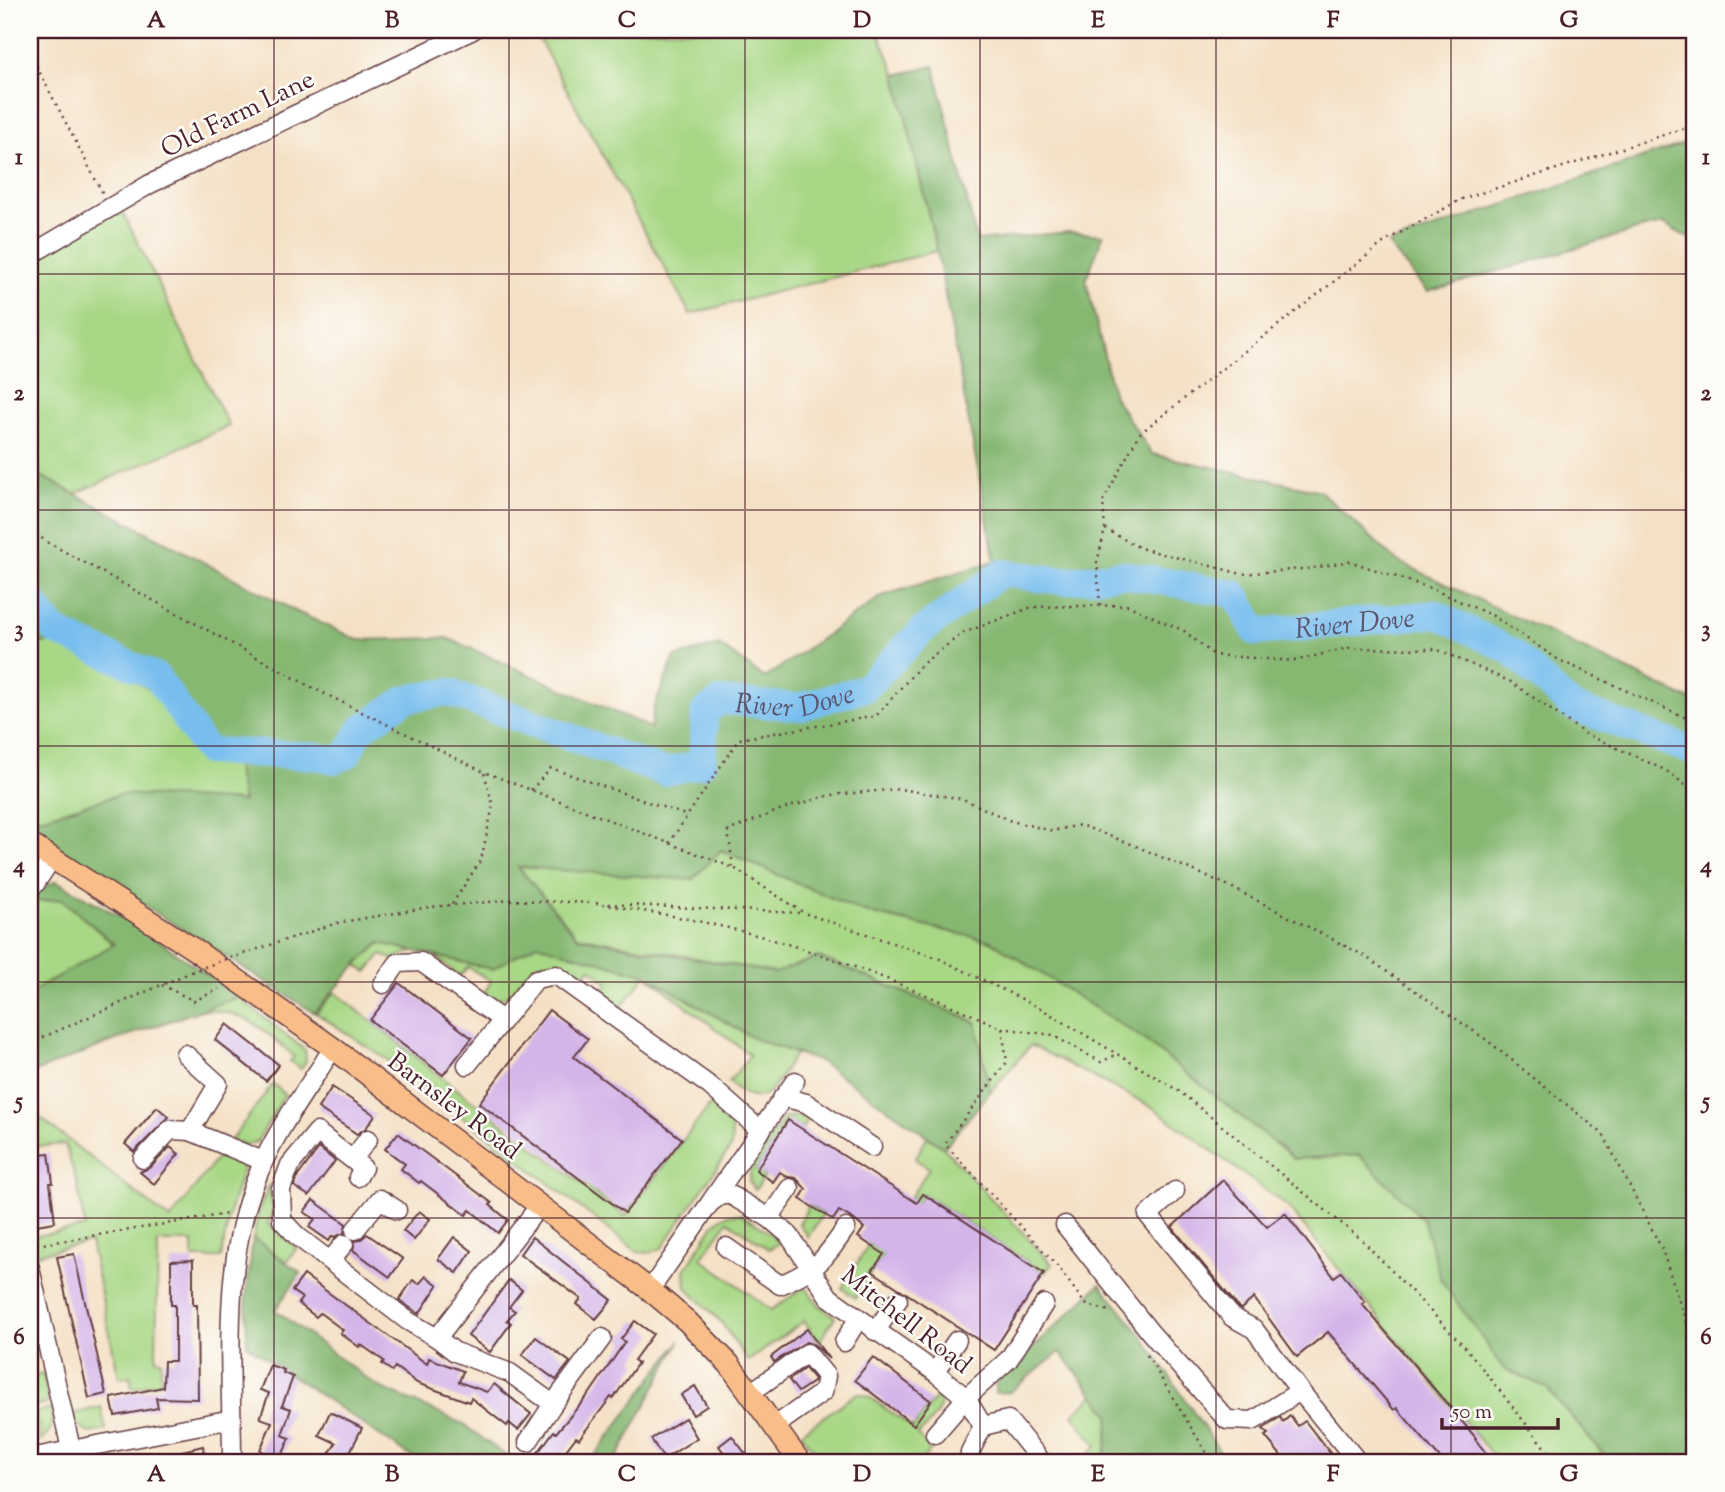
<svg xmlns="http://www.w3.org/2000/svg" width="1725" height="1492" viewBox="0 0 1725 1492" font-family="'Sorts Mill Goudy',serif">
<rect width="100%" height="100%" fill="#fdfcf7"/>
<filter id="ink" filterUnits="userSpaceOnUse"><feTurbulence type="fractalNoise" baseFrequency=".0143" numOctaves="2"/><feDisplacementMap in="SourceGraphic" scale="14" xChannelSelector="R" yChannelSelector="G"/><feConvolveMatrix kernelMatrix="1 2 1 2 8 2 1 2 1" color-interpolation-filters="sRGB"/></filter>
<filter id="wash" filterUnits="userSpaceOnUse"><feTurbulence type="fractalNoise" baseFrequency=".00686" numOctaves="4" result="noise"/><feDisplacementMap in="SourceGraphic" scale="28" xChannelSelector="R" yChannelSelector="G"/><feGaussianBlur stdDeviation="1.57" result="paint"/><feColorMatrix in="noise" values="0 0 0 0 0 0 0 0 0 0 0 0 0 0 0 0 0 1.4 0 .05"/><feComposite in="paint" operator="in"/></filter>
<g filter="url(#wash)">
<rect width="100%" height="100%" fill="#f4e0c5"/>
<g fill="#a8d785" stroke="#797b58" stroke-width="2">
<path d="M534,30H877L896,75L937,251L690,314Z"/>
<path d="M121,209L229,426L72,495L30,470V263Z"/>
<path d="M65,641L150,689L196,750L234,756L244,802L121,794L40,818L30,814V643Z"/>
<path d="M721,850L864,912L991,941L1142,1038L1295,1159L1359,1155L1423,1219L1440,1275L1504,1369L1546,1387L1610,1462H1498L1287,1206L1152,1107L1031,1045L990,1092L976,1022L819,957L775,973L577,936L517,866L692,879Z"/>
<path d="M62,899L114,945L30,993V902Z"/>
<path d="M380,943L413,951L393,959L381,955L367,972L356,965Z"/>
<path d="M537,943L646,975L755,1039L796,1053C775,1083 765,1118 729,1082L750,1055L646,975L620,1009L600,993L608,983L590,968L581,978C518,927 527,1018 483,995L491,981L468,967L460,976L434,956L492,969Z"/>
<path d="M335,992L441,1077L625,1216L711,1104C730,1118 734,1122 731,1147L662,1248L649,1253L638,1252L394,1064L316,1013Z"/>
<path d="M238,997L305,1050L306,1061L301,1069L290,1061L294,1056C261,1028 247,1010 201,1010Z"/>
<path d="M273,1084L285,1094L257,1142L245,1145L231,1140Z"/>
<path d="M30,1110L170,1220L223,1150L237,1157L243,1169L230,1210L221,1258H193V1242H158L156,1359L161,1360V1382L132,1388L130,1376L119,1378L90,1242L37,1254L30,1237L85,1227L77,1183L65,1144L31,1147Z"/>
<path d="M795,1116L808,1118L802,1129L788,1121L756,1170L765,1176L755,1190L749,1180L752,1165L784,1118Z"/>
<path d="M927,1137L944,1148L1052,1264L1044,1273L923,1194L855,1298L842,1288L869,1244L878,1249L929,1168L915,1159Z"/>
<path d="M269,1185L274,1213L267,1223L297,1248L286,1262L253,1238L259,1211Z"/>
<path d="M809,1205L823,1214L808,1237L799,1224Z"/>
<path d="M741,1214L771,1234L779,1243L769,1249L728,1221L701,1258L771,1310L805,1287L819,1305L835,1317L819,1342L804,1321L748,1361L721,1322L686,1287L685,1270L714,1224L726,1215Z"/>
<path d="M43,1374L49,1403L33,1406L30,1394V1377Z"/>
<path d="M940,1392C946,1410 929,1423 918,1435L931,1450L920,1462H823L801,1433L857,1393L868,1396L913,1428Z"/>
<path d="M1094,1395L1110,1415L1105,1456L1111,1462H1081L1097,1446L1073,1415Z"/>
<path d="M101,1407L106,1430L89,1433L75,1423L72,1414Z"/>
<path d="M51,1409C53,1424 53,1431 41,1441L36,1412Z"/>
</g>
<g fill="#86b872" stroke="#686c4e" stroke-width="2">
<path d="M934,66L977,241L1069,232L1103,235L1086,280L1114,397L1152,454L1320,491L1397,561L1695,702V1462H1610L1546,1387L1504,1369L1441,1280L1423,1219L1359,1155L1295,1159L1142,1038L991,941L864,912L721,850L692,880L518,867L577,937L775,973L819,957L976,1022L990,1092L944,1148L821,1062L755,1039L646,975L537,944L492,969L380,943L356,965L315,1013L79,864L30,830V814L40,818L121,794L243,801L234,756L196,750L150,689L65,642L30,643V470L299,613L358,640L447,638L651,728L654,707L675,657L719,645L765,678L882,596L995,561L937,251L896,75Z"/>
<path d="M1695,140V241L1663,224L1640,229L1427,292L1388,244Z"/>
<path d="M56,881L141,928L238,997L118,1039L30,1074V993L114,944L62,899L30,902V896Z"/>
<path d="M253,1238L301,1273L275,1310L377,1386L463,1424L514,1462H419L247,1345L246,1298Z"/>
<path d="M1100,1284L1143,1337L1227,1462H1111L1105,1457L1110,1415L1060,1352L1010,1392L995,1393L996,1383Z"/>
<path d="M680,1341L615,1462H590Z"/>
</g>
<g fill="none" stroke-linecap="round" stroke-linejoin="round">
<path stroke="#77bdee" stroke-width="28" id="s1" d="M30,598L55,631L157,677L207,751L316,756L336,760L347,755L361,729L406,699L448,692L664,772L702,764L705,711L721,701L800,707L865,688L924,629L1002,573L1063,581L1122,574L1235,594L1256,632L1436,614L1511,651L1571,706L1695,752"/>
</g>
<g id="blocks">
<g fill="#d4b5e9">
<path d="M399,983L472,1038L443,1075L370,1020Z"/>
<path d="M549,1010L588,1039L574,1057L682,1139L625,1213L479,1103Z"/>
<path d="M227,1024L279,1065L266,1081L215,1040Z"/>
<path d="M332,1087L375,1115L366,1128L357,1134L318,1108Z"/>
<path d="M157,1107L169,1117L134,1152L125,1144Z"/>
<path d="M788,1120L917,1203L923,1194L1044,1273L994,1350L872,1271L884,1254L858,1237L864,1228L853,1219L839,1211L833,1220L800,1199L806,1189L796,1178L788,1177L780,1172L773,1182L756,1170Z"/>
<path d="M398,1133L492,1203L490,1205L508,1220L498,1233L470,1210L466,1215L421,1181L419,1183L401,1169L405,1164L385,1149Z"/>
<path d="M170,1147L179,1154L154,1184L140,1172L151,1167Z"/>
<path d="M319,1148L335,1161L309,1196L294,1186L298,1176Z"/>
<path d="M49,1153L53,1183H50L55,1222L36,1225L31,1194L35,1193L30,1155Z"/>
<path d="M1223,1180L1267,1227L1285,1213L1334,1277L1341,1272L1365,1302L1362,1304L1476,1438L1475,1439L1493,1462H1443L1397,1408L1394,1410L1328,1332L1297,1357L1254,1298L1241,1309L1239,1308L1172,1227Z"/>
<path d="M313,1200L346,1224L344,1233L335,1237L332,1236L329,1241L309,1227L315,1219L304,1212Z"/>
<path d="M419,1211L430,1219L414,1240L403,1231Z"/>
<path d="M367,1234L403,1259L390,1277L353,1250L355,1241L360,1240Z"/>
<path d="M454,1237L472,1251L457,1273L438,1259Z"/>
<path d="M532,1237L612,1300L596,1319L577,1304L581,1299L520,1254Z"/>
<path d="M74,1254L106,1394L89,1398L57,1257Z"/>
<path d="M193,1260V1305H197L198,1399L156,1398L158,1408L115,1416L111,1398L163,1387L164,1361H175V1305H171V1261Z"/>
<path d="M304,1275L427,1364L429,1358L463,1371L459,1382L487,1392L494,1384L531,1414L518,1430L509,1423L507,1426L471,1398L469,1402L417,1383L395,1367L392,1371L382,1364L384,1361L360,1344L359,1347L340,1333L343,1330L320,1313L316,1317L298,1303L302,1298L292,1291Z"/>
<path d="M426,1276L438,1285L419,1314L399,1300L413,1280L419,1284Z"/>
<path d="M509,1280L522,1290L509,1307L515,1311L507,1320L511,1323L490,1352L468,1336Z"/>
<path d="M635,1321L653,1334L634,1360L638,1363L613,1399L611,1397L579,1439L576,1437L557,1462H531L554,1431L556,1433L590,1393L625,1342L621,1339Z"/>
<path d="M807,1329L829,1359L815,1345L806,1342L774,1362L771,1357Z"/>
<path d="M536,1337L570,1362L556,1380L522,1355Z"/>
<path d="M873,1357L931,1401L914,1425L855,1380Z"/>
<path d="M270,1365L284,1370L283,1373L293,1377L282,1406L291,1409L282,1435L290,1438L280,1460L260,1450L272,1422L260,1418L269,1393L260,1390Z"/>
<path d="M805,1368L814,1379L813,1382L798,1392L789,1380Z"/>
<path d="M695,1386L707,1406L693,1415L681,1395Z"/>
<path d="M330,1412L362,1428L345,1462H324L336,1443L319,1435Z"/>
<path d="M1290,1416L1298,1426L1305,1421L1337,1462H1286L1265,1436L1268,1434L1263,1429L1280,1417L1283,1422Z"/>
<path d="M685,1418L697,1438L664,1459L651,1439Z"/>
<path d="M732,1436L752,1462H731L719,1446Z"/>
<path d="M203,1446L206,1462H184L182,1451Z"/>
</g>
</g>
</g>
<g filter="url(#ink)">
<use href="#blocks" fill-opacity="0" stroke="#643c42" stroke-width="2"/>
<g fill="none" stroke-linecap="round" stroke-linejoin="round">
<defs>
<g id="minor">
<path d="M30,255L150,184L473,30"/>
<path d="M30,888L35,884L52,858"/>
<path d="M383,984L398,963L421,962L501,1019"/>
<path d="M185,1054L218,1084L190,1131"/>
<path d="M467,1065L536,979L556,975L710,1086L761,1131"/>
<path d="M783,1097L806,1103L872,1147"/>
<path d="M143,1159L170,1130L190,1131L263,1161"/>
<path d="M353,1159L368,1139"/>
<path d="M358,1177L363,1168L317,1132L290,1165L281,1189L282,1220L297,1236L408,1321L437,1338L540,1205"/>
<path d="M1175,1191L1148,1215L1232,1317L1254,1329L1300,1391L1358,1462"/>
<path d="M712,1200L795,1081"/>
<path d="M769,1218L790,1188"/>
<path d="M1065,1225L1150,1332L1227,1420L1253,1421L1300,1391"/>
<path d="M355,1230L380,1199L397,1210"/>
<path d="M726,1247L780,1285C818,1268 822,1263 846,1228"/>
<path d="M330,1261L344,1244"/>
<path d="M30,1268L71,1449"/>
<path d="M650,1290L710,1203L721,1195H731L769,1218L789,1235L829,1297L935,1372L966,1398L983,1426"/>
<path d="M875,1331L898,1300"/>
<path d="M437,1338L455,1352L510,1373L553,1404L602,1338"/>
<path d="M844,1342L858,1319"/>
<path d="M935,1372L957,1340"/>
<path d="M750,1393L807,1353L826,1376L823,1392L775,1426"/>
<path d="M983,1426L1008,1420L1042,1462"/>
<path d="M935,1434L966,1398L1009,1359L1044,1304"/>
<path d="M528,1442L553,1404"/>
<path d="M30,1458L232,1419"/>
<path d="M232,1462C232,1366 220,1262 259,1172C277,1128 308,1088 333,1048"/>
<path d="M969,1462L970,1452L983,1426"/>
</g>
<path id="major" d="M30,844L195,950L333,1048L650,1290L687,1321L729,1364L800,1462"/>
</defs>
<use href="#minor" stroke="#643c42" stroke-width="21"/>
<use href="#major" stroke="#643c42" stroke-width="24"/>
<g stroke="#643c42" stroke-width="2.5" stroke-dasharray="2 5" stroke-linecap="butt">
<path d="M30,54L103,194"/>
<path d="M1105,529L1140,548L1242,574L1314,568L1349,561L1430,588L1493,616L1559,660L1695,722"/>
<path d="M30,530L47,542L311,687L484,772L734,868L804,913L940,959L1040,1008L1179,1091L1362,1240L1467,1349L1556,1462"/>
<path d="M1100,605L1097,563L1105,529L1103,501L1139,434L1387,240L1462,199L1695,125"/>
<path d="M531,790L551,768L688,816"/>
<path d="M669,843L739,739L876,716L922,664L963,633L1032,607L1127,605L1184,631L1214,655L1294,661L1348,648L1436,649L1511,682L1584,733L1665,770L1695,792"/>
<path d="M733,867L728,831L782,809L831,795L900,789L963,799L1011,821L1053,831L1080,825L1131,844L1225,884L1363,955L1488,1041L1603,1134L1662,1249L1695,1350"/>
<path d="M596,903C634,910 673,915 711,924C812,946 908,986 1002,1028L1007,1062L945,1144L1059,1268L1085,1304L1112,1312"/>
<path d="M452,904L481,860L493,806L484,772"/>
<path d="M608,904L801,913"/>
<path d="M237,956L337,923L430,907L513,900L594,903"/>
<path d="M162,985L194,1001L219,989"/>
<path d="M1002,1028L1052,1035L1101,1062L1118,1054"/>
<path d="M30,1043L191,972"/>
<path d="M30,1246L227,1214"/>
<path d="M1147,1355L1212,1462"/>
</g>
<use href="#minor" stroke="#fff" stroke-width="18"/>
<use href="#major" stroke="#f8bd89" stroke-width="21"/>
<path stroke="#643c42" stroke-width="2.5" stroke-dasharray="2 5" stroke-linecap="butt" d="M191,972L232,957"/>
</g>
</g>
<path fill="none" stroke="#4a1f2b" stroke-width="2" stroke-opacity="0.55" d="M274,30V1462M509,30V1462M745,30V1462M980,30V1462M1216,30V1462M1451,30V1462M30,274H1695M30,510H1695M30,746H1695M30,982H1695M30,1218H1695"/>
<g text-anchor="middle" stroke-width="5" stroke-linejoin="round" paint-order="stroke">
<g font-size="26" fill="#4a1f2b" stroke="#fdfcf7">
<text transform="translate(237 113) rotate(-26)" y="9">Old Farm Lane</text>
<text transform="translate(455 1105) rotate(37)" y="9">Barnsley Road</text>
<text transform="translate(907 1319) rotate(38)" y="9">Mitchell Road</text>
</g>
<g font-size="28" font-style="italic" fill="#5a566f" stroke="#fdfcf7">
<text dy="10" stroke="none"><textPath href="#s1" startOffset="1556">River Dove</textPath></text>
<text dy="10" stroke="none"><textPath href="#s1" startOffset="926">River Dove</textPath></text>
</g>
</g>
<rect width="1725" height="1492" fill="none" stroke="#fdfcf7" stroke-width="77"/>
<path d="M1442 1418v10h116v-10" fill="none" stroke="#4a1f2b" stroke-width="3.5"/>
<text x="1452" y="1418" font-size="21" fill="#4a1f2b" stroke="#fdfcf7" stroke-width="5" paint-order="stroke">50 m</text>
<rect x="38" y="38" width="1648" height="1416" fill="none" stroke="#4a1f2b" stroke-width="2.5"/>
<g font-size="23" text-anchor="middle" font-weight="bold" fill="#4a1f2b">
<text x="156" y="27">A</text>
<text x="392" y="27">B</text>
<text x="627" y="27">C</text>
<text x="862" y="27">D</text>
<text x="1098" y="27">E</text>
<text x="1333" y="27">F</text>
<text x="1569" y="27">G</text>
<text x="19" y="164">1</text>
<text x="1706" y="164">1</text>
<text x="19" y="400">2</text>
<text x="1706" y="400">2</text>
<text x="19" y="636">3</text>
<text x="1706" y="636">3</text>
<text x="19" y="872">4</text>
<text x="1706" y="872">4</text>
<text x="19" y="1108">5</text>
<text x="1706" y="1108">5</text>
<text x="19" y="1344">6</text>
<text x="1706" y="1344">6</text>
<text x="156" y="1481">A</text>
<text x="392" y="1481">B</text>
<text x="627" y="1481">C</text>
<text x="862" y="1481">D</text>
<text x="1098" y="1481">E</text>
<text x="1333" y="1481">F</text>
<text x="1569" y="1481">G</text>
</g>
</svg>
